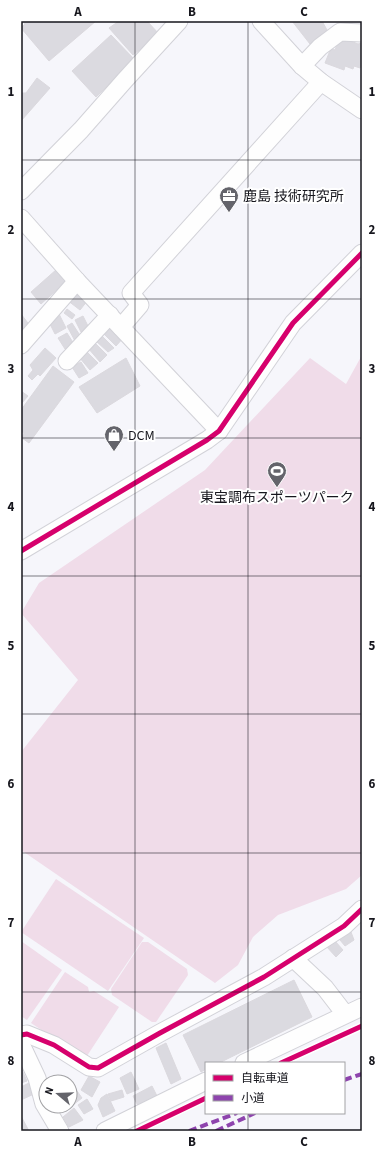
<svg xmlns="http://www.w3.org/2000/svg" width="383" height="1152" viewBox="0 0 383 1152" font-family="'Source Sans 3','Noto Sans JP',sans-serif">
<rect width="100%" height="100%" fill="#f6f6fb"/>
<g fill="#f0dce9">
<path d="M362,355V875L346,889L278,915L253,937L238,965L215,983L21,850V752L78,680L21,613L39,583L205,470L310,358L346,384Z"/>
<path d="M56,879L144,938L108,991L21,932Z"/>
<path d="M21,941L62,970L27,1020L21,1016Z"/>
<path d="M142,942H148L187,969L188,975L156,1022H152L112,995L111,989Z"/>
<path d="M65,972L88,987L89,992L94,991L119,1007L85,1059L31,1023Z"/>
</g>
<g fill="#dbdae0" stroke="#dbd9de">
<path d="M23,21H96L49,61L21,28L25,24Z"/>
<path d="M119,21H147L159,34L133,55L109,28Z"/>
<path d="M292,21H322L327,30L310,44Z"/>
<path d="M111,35L134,59L96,97L72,71Z"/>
<path d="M346,39L358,44L362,43V65H361L360,68L354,66L353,69L345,66L344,70L325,63L331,48L335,50L338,42Z"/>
<path d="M37,78L50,88L21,121V95L22,93H26Z"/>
<path d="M57,269L67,281L41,304L31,292Z"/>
<path d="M76,290L88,300L80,310L67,300Z"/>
<path d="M67,309L75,315L72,319L64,313Z"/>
<path d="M21,314L31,327L21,334Z"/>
<path d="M59,314L66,328L55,334L48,320Z"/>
<path d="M83,316L88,326L81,332L75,320Z"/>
<path d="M72,323L81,337L75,341L67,326Z"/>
<path d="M111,323L124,337L116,346L102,332Z"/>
<path d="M67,333L74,344L65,349L58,338Z"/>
<path d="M102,336L114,348L108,352L96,341Z"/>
<path d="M94,342L107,355L100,362L88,348Z"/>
<path d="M45,348L56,358L40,376L38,374L32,380L28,376L33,370L30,365Z"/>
<path d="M85,350L98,363L90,370L79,357Z"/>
<path d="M126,358L140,386L97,413L79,387Z"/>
<path d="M81,362L88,373L79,378L72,367Z"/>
<path d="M53,366L74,382L29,443L22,438L24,433L21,431V410Z"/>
<path d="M21,391L28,396L21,404Z"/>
<path d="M351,932L354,940L345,946L340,940Z"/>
<path d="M335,941L343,950L336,957L326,946Z"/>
<path d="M294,980L312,1017L219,1063H206V1069L201,1072L183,1035Z"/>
<path d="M166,1043L181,1079L171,1084L156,1048Z"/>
<path d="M22,1070L27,1081L21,1083V1071Z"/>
<path d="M131,1072L139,1089L127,1094L120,1078Z"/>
<path d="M89,1076L100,1082L92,1097L81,1090Z"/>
<path d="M70,1081L82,1098L65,1111L62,1106H70V1082H68Z"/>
<path d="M31,1082L36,1093L21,1100V1087Z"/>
<path d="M152,1086L157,1096L138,1106L133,1096Z"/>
<path d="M122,1090L124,1097L111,1101L108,1094Z"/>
<path d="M107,1094L115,1111L103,1117L98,1105L101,1098Z"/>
<path d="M87,1099L93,1109L84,1114L78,1105Z"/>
<path d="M74,1108L83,1120L69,1127L63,1117Z"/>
<path d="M21,1116L29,1131H21Z"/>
</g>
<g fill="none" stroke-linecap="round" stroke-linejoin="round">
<defs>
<g id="minor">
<path d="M261,21L302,66L321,82L362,110"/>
<path d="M302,66L320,47L340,32L362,33"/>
<path d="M21,191L81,130L125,80L179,21"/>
<path d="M21,218L77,281L219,431"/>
<path d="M121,327L140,305L131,293L321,82"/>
<path d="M21,345L77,281"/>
<path d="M67,361L110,315"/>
<path d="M21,551L207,440L219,431L293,323L362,253"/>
<path d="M293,958L325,988L345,1014"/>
<path d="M21,1035L27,1034L54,1045L89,1067L98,1068L160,1033L264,977L344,926L362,909"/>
<path d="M21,1044L37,1078L44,1104L60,1131"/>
<path d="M244,1063L362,1007"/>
<path d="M105,1131L206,1081"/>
</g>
</defs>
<use href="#minor" stroke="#d2d2d8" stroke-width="19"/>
<use href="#minor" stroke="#fefefe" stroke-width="17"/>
<g stroke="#8e44ad" stroke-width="4" stroke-dasharray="8 4" stroke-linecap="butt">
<path d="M344,1080L362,1074"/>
<path d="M189,1131L237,1113"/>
<path d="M216,1131L255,1113"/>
</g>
<defs>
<g id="cycleway">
<path d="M21,551L207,440L219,431L293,323L362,253"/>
<path d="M21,1035L27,1034L54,1045L89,1067L98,1068L160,1033L264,977L344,926L362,909"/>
<path d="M281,1063L362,1026"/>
<path d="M137,1131L206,1098"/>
</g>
</defs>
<use href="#cycleway" stroke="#fff" stroke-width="8"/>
<use href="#cycleway" stroke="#d6006c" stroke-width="5"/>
</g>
<path fill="none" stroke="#16161d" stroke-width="1" stroke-opacity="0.55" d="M135,21V1131M248,21V1063M21,160H362M21,299H362M21,438H362M21,576H362M21,714H362M21,853H362M21,992H362M248,1113V1131"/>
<defs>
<symbol id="office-pin" viewBox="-11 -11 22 30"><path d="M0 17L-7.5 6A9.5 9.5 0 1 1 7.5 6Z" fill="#64646b" stroke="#fff"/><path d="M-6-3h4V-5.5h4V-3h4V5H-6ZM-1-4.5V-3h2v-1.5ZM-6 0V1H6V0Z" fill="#fff"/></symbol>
<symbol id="shop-pin" viewBox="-11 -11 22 30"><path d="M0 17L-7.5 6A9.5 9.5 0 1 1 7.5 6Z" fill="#64646b" stroke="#fff"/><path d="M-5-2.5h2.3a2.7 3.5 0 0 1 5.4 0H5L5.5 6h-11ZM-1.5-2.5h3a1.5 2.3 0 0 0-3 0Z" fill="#fff"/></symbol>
<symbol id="stadium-pin" viewBox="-11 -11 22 30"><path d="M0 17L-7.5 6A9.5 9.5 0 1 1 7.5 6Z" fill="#64646b" stroke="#fff"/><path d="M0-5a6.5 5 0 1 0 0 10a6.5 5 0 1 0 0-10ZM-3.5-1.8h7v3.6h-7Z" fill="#fff"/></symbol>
</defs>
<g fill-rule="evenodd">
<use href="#office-pin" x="218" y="185" width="22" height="30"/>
<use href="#shop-pin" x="103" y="424" width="22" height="30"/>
<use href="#stadium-pin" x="266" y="460" width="22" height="30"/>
</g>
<g text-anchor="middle" stroke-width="4" stroke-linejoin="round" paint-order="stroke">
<g font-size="14" fill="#16161d" stroke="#fff" text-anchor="start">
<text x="243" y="201">鹿島 技術研究所</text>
<text x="128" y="440">DCM</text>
<text x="277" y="502" text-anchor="middle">東宝調布スポーツパーク</text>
</g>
</g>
<rect width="383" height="1152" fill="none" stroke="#ffffff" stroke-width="44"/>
<rect x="205" y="1062" width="140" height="52" fill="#ffffff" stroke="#a2a2a5"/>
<rect x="213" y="1075" width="20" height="6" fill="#d6006c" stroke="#a2a2a5"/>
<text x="241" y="1082" font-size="12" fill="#16161d">自転車道</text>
<rect x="213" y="1095" width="20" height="6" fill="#8e44ad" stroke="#a2a2a5"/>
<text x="241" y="1102" font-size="12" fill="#16161d">小道</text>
<g transform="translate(58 1094) rotate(289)"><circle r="19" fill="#ffffff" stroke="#a2a2a5"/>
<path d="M0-3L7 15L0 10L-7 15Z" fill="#64646b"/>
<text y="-6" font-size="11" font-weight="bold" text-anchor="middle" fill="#16161d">N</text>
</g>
<rect x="22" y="22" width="339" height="1108" fill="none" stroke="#16161d" stroke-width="1.5"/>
<g font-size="13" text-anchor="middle" font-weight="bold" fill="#16161d">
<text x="78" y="16">A</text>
<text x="192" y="16">B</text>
<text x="304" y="16">C</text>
<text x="11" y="96">1</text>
<text x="372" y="96">1</text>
<text x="11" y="234">2</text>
<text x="372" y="234">2</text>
<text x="11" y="373">3</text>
<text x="372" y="373">3</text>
<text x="11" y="511">4</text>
<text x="372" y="511">4</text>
<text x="11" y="650">5</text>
<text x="372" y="650">5</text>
<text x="11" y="788">6</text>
<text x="372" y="788">6</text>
<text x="11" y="927">7</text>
<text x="372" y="927">7</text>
<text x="11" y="1065">8</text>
<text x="372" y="1065">8</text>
<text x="78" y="1146">A</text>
<text x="192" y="1146">B</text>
<text x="304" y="1146">C</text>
</g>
</svg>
